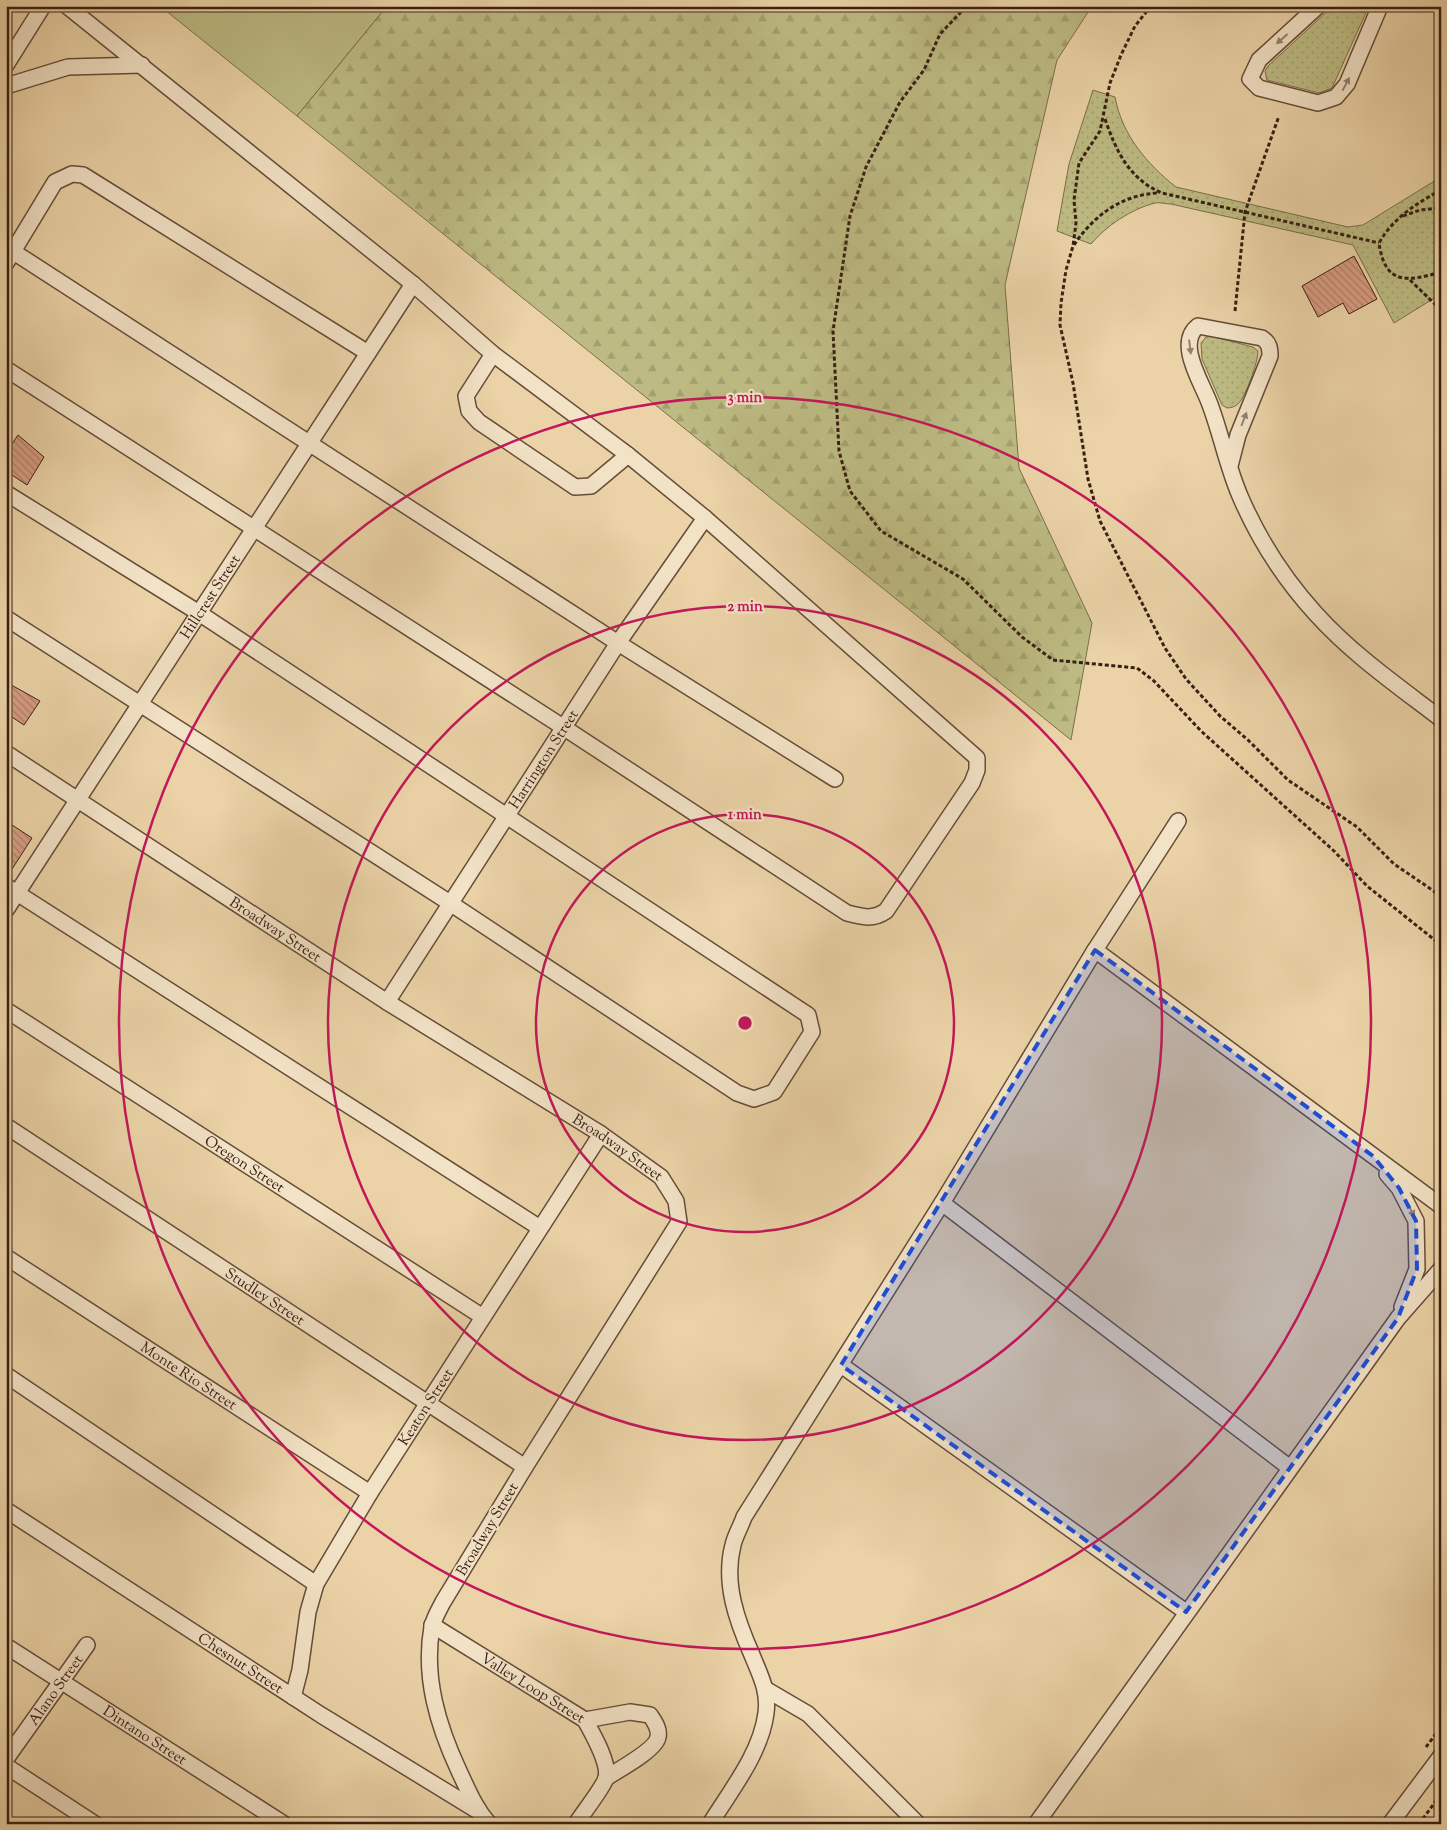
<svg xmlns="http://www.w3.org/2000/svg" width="1447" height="1830" viewBox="0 0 1447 1830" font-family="'Sorts Mill Goudy',serif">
<defs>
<pattern id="forest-firs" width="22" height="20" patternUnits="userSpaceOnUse" patternTransform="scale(1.25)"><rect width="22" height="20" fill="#bdbb83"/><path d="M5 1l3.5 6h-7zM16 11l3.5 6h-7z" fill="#a3a070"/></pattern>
<pattern id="park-dots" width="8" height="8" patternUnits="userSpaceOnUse" patternTransform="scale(1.25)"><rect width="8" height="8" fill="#bdbb83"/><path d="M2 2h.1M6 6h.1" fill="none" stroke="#a3a070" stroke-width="1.8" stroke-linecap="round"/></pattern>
<pattern id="building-back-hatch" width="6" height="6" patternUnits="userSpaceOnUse" patternTransform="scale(1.25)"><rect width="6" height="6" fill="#d89d83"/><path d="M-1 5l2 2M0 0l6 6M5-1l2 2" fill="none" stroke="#b0806a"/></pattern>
</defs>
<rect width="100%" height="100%" fill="#ebd3a7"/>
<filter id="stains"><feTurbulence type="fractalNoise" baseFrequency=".004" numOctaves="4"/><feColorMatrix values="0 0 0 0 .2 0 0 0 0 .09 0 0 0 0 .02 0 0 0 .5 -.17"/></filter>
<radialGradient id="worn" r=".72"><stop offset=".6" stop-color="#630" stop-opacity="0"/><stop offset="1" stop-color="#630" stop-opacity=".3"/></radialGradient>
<path fill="#bdbb83" stroke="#7b6e4c" d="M160,6H387L297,116Z"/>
<path fill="url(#forest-firs)" stroke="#7b6e4c" d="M387,6H1092L1057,60L1005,285L1019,468L1092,623L1071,740L297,116Z"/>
<g fill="url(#park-dots)" stroke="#7b6e4c">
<path d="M1333,6H1369L1332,88L1319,93L1267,80L1265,71L1268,66Z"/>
<path d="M1093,90L1115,97C1122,135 1147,164 1176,187L1348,227L1363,225L1441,177V294L1394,323L1353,245L1171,204C1166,204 1159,202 1155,203C1131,209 1106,226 1091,244L1057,231L1069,164Z"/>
<path d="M1211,336L1253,347L1258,351C1258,362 1246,396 1238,404C1234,407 1231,408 1227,408L1222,405L1202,359L1201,343L1206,337Z"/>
</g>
<g fill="url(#building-back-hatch)" stroke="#392014">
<path d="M1354,256L1377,299L1349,314L1343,303L1318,317L1302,286Z"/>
<path d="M18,435L44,457L27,485L6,471V453Z"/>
<path d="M6,682L40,701L24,725L6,713Z"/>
<path d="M6,821L32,838L7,877H6Z"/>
</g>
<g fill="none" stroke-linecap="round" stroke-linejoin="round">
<defs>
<g id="minor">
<path d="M1318,6L1259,60L1250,79L1259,88L1318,103L1336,97L1347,84L1380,6"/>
<path d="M6,65L43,6"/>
<path d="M6,86L68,67L142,65"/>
<path d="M6,247L618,643L835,779"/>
<path d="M6,263L55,182L72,174L83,175L368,353"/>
<path d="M493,354L466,396L469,411L479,422L575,487L591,486L628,455"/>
<path d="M6,369L563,727L847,913C862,917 873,920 886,911L972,783L977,770V758L705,518L628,455L493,354L413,284L67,6"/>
<path d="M1230,466L1238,435L1270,356C1270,347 1269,343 1262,338L1198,326C1176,343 1201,381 1209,402C1221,433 1227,466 1240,496C1258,538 1285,580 1316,614C1352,654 1398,686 1441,719"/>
<path d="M6,493L199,613L808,1015L812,1032L774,1092L754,1099L737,1093L450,903L6,618"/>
<path id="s1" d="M6,753L387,1002L601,1134L661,1177L676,1201L679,1222L525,1467L443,1602C439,1610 434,1618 432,1627C423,1677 438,1726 459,1771C468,1790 475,1808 489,1824"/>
<path d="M6,886L540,1228"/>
<path id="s2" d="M6,910L413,284"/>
<path d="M1095,950L1441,1206"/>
<path id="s3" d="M387,1002L618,643L705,518"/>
<path id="s4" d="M6,1010L483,1317"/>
<path id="s5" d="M6,1126L525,1467"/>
<path d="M1387,1174L1399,1188L1416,1221L1417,1269L1402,1307"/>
<path d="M942,1203L1290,1468"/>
<path id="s6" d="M6,1257L370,1493"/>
<path d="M841,1365L1186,1612"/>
<path d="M6,1375L316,1584"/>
<path id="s7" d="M6,1510L321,1715L478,1811"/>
<path id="s8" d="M432,1625L585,1720C592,1733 610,1763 606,1778C603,1788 582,1814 576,1824"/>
<path id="s9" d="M6,1646L284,1824"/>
<path d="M767,1690L808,1714L918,1824"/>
<path id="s10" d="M293,1697L300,1670L308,1612L316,1584L370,1493L601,1134"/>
<path d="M585,1720L630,1712L650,1715C654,1721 660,1729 658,1737C656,1750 618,1770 606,1778"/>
<path id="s11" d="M6,1759L87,1645"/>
<path d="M6,1766L95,1824"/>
<path d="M710,1824C731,1790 761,1753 766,1713C769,1691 760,1675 752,1655C737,1621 723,1583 733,1545C735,1536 741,1526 744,1517L942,1203L1095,950L1178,821"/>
<path d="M1036,1824L1398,1318L1441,1269"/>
<path d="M1390,1824L1441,1756"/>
</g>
</defs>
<use href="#minor" stroke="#664d39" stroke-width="18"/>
<g stroke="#392014" stroke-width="3" stroke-dasharray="4 2.5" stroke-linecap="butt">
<path d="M973,6L961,12L940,34L924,70L900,102L866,167L850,216L833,331L839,451L850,491L881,531L963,579L1022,637L1053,660L1137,668L1154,681L1201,731L1334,851L1367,886L1441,945"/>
<path d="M1151,6L1135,26L1121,55L1110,83L1100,131L1079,163L1074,200L1076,223L1073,246L1066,270L1061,303L1060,325L1073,383L1088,479L1100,521L1165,648L1186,679L1220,716L1248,740L1288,780L1357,827L1394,864L1441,896"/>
<path d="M1105,119C1116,151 1129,179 1162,193L1379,243"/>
<path d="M1441,190C1417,203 1393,218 1379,243C1385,285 1406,282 1441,272"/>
<path d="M1403,216L1420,210L1441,208"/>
<path d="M1074,245C1094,215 1123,194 1159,193"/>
<path d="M1410,280L1441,310"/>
<path d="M1235,311L1245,212L1279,116"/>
<path d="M1426,1747L1441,1727"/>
<path d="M1419,1824L1441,1794"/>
</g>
<use href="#minor" stroke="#f2e2c6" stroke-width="15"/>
</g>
<defs><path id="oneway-solid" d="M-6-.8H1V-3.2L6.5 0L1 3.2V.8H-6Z" transform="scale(1.25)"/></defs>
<g fill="#96816d">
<use href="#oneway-solid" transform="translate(1282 39) rotate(139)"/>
<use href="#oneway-solid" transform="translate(1346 84) rotate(-62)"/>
<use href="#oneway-solid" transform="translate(1190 347) rotate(83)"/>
<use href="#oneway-solid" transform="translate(1244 419) rotate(-69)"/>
<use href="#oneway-solid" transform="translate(1411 1210) rotate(63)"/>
</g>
<path fill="#1d4ed8" fill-opacity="0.2" stroke="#1d4ed8" stroke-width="4" stroke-dasharray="10 6" stroke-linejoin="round" d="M1095,950L1373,1156L1399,1188L1416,1221L1417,1269L1398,1318L1186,1612L841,1365Z"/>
<g fill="none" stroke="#c2185b" stroke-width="2.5">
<circle cx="745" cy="1023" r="209"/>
<circle cx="745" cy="1023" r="417"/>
<circle cx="745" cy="1023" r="626"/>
</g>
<g text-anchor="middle" stroke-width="4.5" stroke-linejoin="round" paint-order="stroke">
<g font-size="15" fill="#392014" stroke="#f2e2c6">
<text dy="5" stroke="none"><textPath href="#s2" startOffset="374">Hillcrest Street</textPath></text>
<text dy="5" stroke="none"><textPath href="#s3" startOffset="289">Harrington Street</textPath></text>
<text dy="5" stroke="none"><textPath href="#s1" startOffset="322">Broadway Street</textPath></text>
<text dy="5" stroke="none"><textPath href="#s1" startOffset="728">Broadway Street</textPath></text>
<text dy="5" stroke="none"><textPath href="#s4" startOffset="284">Oregon Street</textPath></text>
<text dy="5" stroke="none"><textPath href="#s5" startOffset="310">Studley Street</textPath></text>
<text dy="5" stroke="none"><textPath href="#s6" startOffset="218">Monte Rio Street</textPath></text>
<text dy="5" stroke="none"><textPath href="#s10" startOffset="324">Keaton Street</textPath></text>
<text transform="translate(487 1529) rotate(-59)" y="5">Broadway Street</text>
<text dy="5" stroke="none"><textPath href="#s7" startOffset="280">Chesnut Street</textPath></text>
<text dy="5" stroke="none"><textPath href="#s8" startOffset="119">Valley Loop Street</textPath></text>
<text dy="5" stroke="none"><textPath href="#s11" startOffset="85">Alano Street</textPath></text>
<text dy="5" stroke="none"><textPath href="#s9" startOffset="165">Dintano Street</textPath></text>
</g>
</g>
<circle cx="745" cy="1023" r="8" fill="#c2185b" stroke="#f2e2c6" stroke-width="2.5"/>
<g font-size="15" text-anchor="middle" font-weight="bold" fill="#c2185b" stroke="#f2e2c6" stroke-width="4.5" stroke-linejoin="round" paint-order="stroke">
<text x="745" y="402">3 min</text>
<text x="745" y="611">2 min</text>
<text x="745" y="819">1 min</text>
</g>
<rect width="1447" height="1830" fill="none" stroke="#ebd3a7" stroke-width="25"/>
<rect x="8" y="8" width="1432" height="1815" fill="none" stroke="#392014" stroke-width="2.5"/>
<rect x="12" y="12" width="1422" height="1805" fill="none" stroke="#392014"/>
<rect width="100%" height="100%" filter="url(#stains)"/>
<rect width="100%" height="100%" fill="url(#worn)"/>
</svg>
